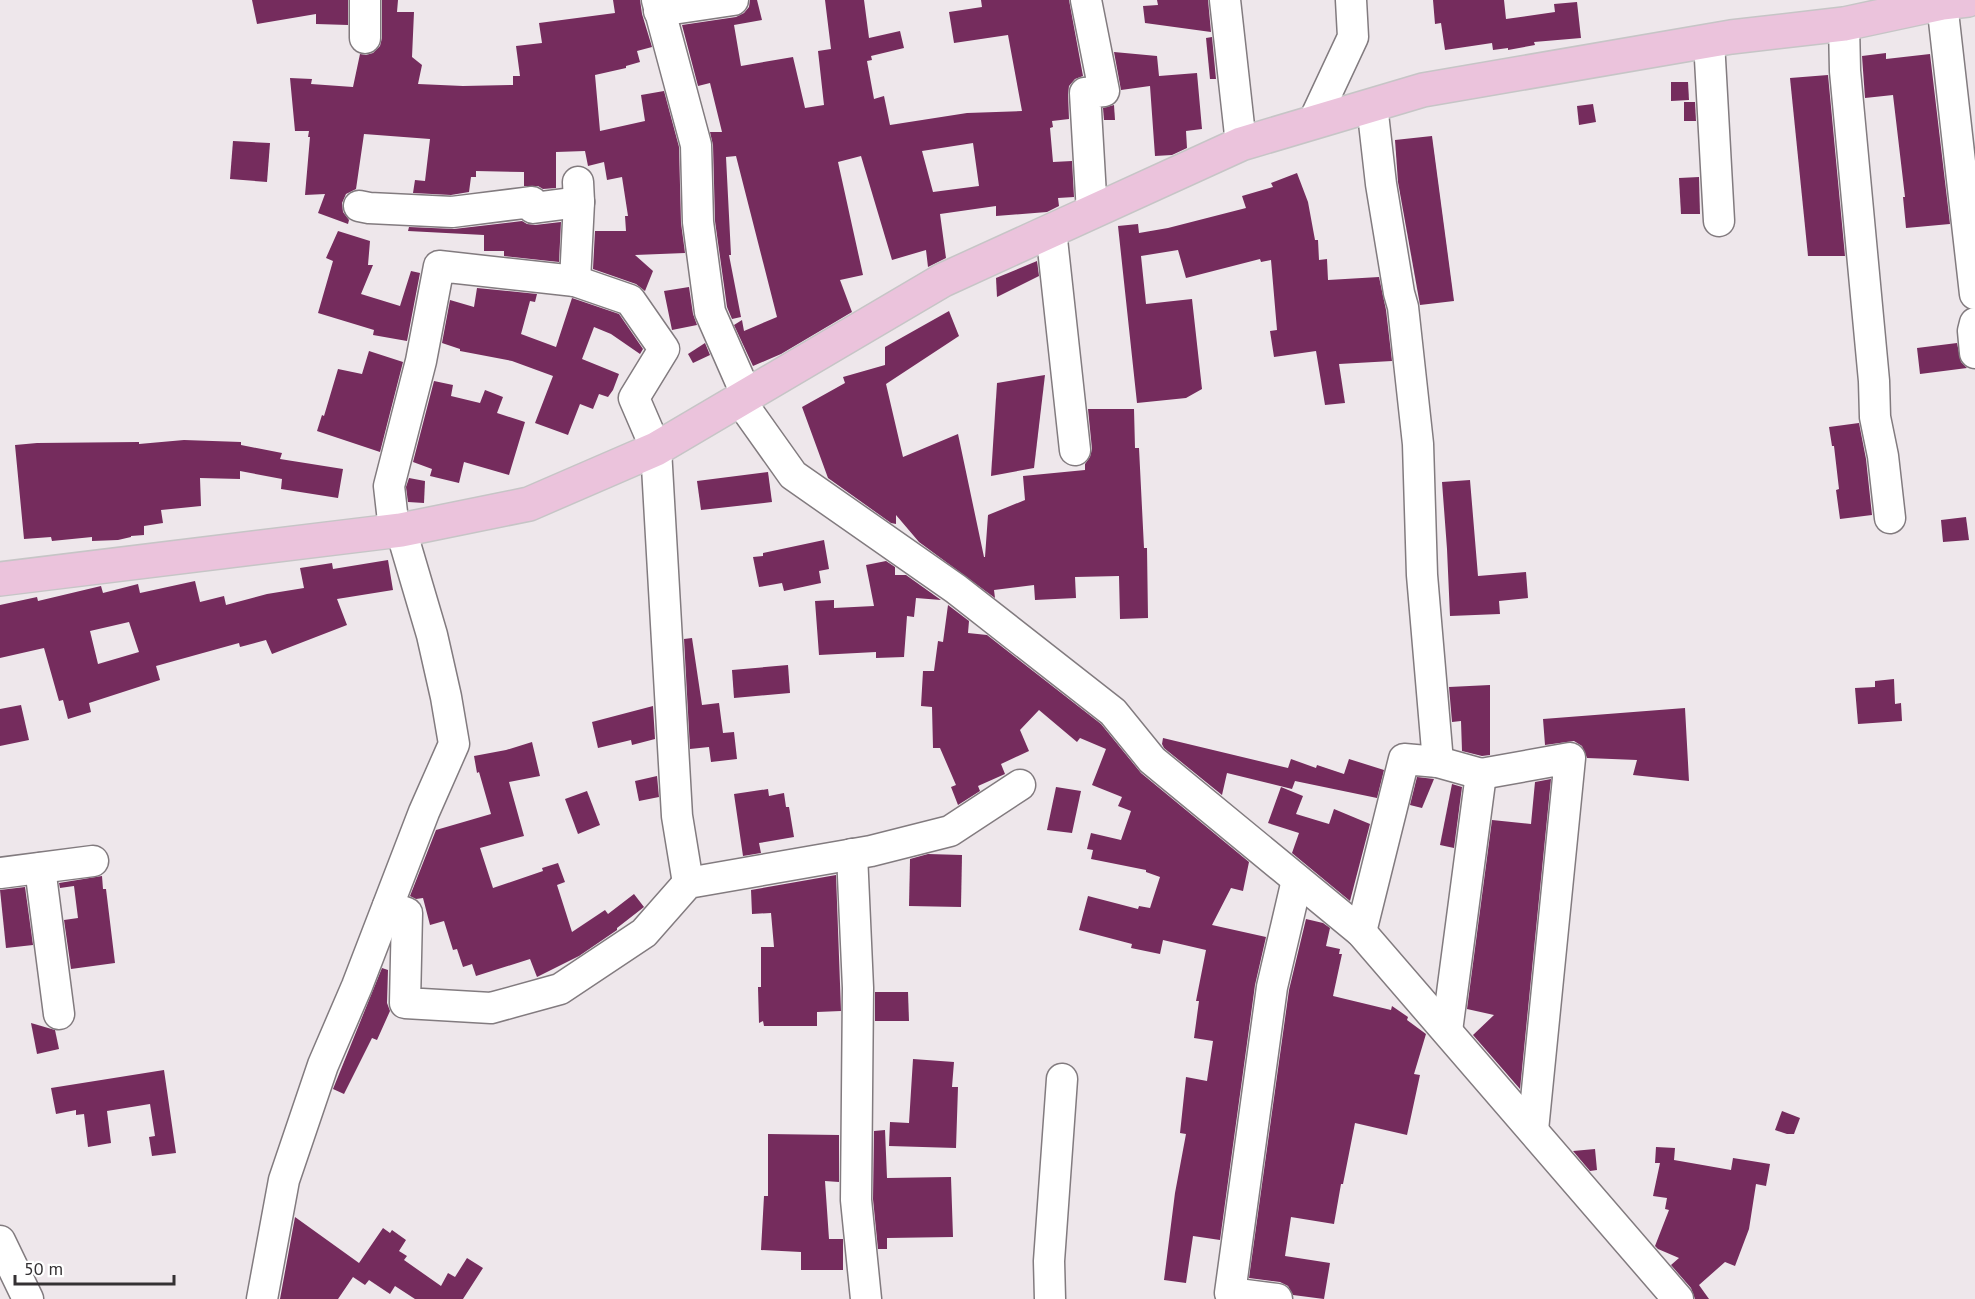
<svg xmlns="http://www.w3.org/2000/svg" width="1975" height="1299" viewBox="0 0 1975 1299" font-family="'PT Sans',sans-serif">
<rect width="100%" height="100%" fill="#eee7eb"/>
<g fill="#752c5d" fill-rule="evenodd">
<path d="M252,0H348V25L316,24V14L257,24Z"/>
<path d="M382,0H398L397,12H414L412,57L422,65L418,84L463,86L513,85V76H520L516,46L542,43L539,23L615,13L613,0H640L642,14L652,47L637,51L640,62L626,66V68L595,75L600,131L645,121L641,95L664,91L679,147L681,223L685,253L635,255L653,271L645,291L636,284L593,269L595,231H626L625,216H628L622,177L607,180L604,162L588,166L585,151L556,152V188L543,189L538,186H524V172L476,171V177H471L469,192L451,195L413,193L415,180L425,181L430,139L364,134L356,189L346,194L342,203L343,212L349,220L348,224L318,213L325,194L305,195L310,137H308L309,131H295L290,78L312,79L311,84L353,87L360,54L366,55L373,53L380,46L382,38Z"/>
<path d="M750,0H757L762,20L734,25L741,66L793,57L805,108L824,105L818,51L831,49L825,0H864L869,38L900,31L904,48L871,56L872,60L867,61L874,99L884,96L890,125L967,113L1022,111L1008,35L954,43L949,12L982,7L981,0H1069L1083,76L1075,79L1069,86L1068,94L1069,119L1052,121L1053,127L1050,128L1053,162L1072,161L1074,197L1058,198L1059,206L1047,212L996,216V206L940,214L946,258L928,267L926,250L892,260L861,156L838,162L863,275L840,280L852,312L781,354L753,366L734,325L742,320L744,331L777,317L736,156L726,157L731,255H729L741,317L732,319L727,307L715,221L713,145L710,132H722L710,83L698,86L682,25L736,17L744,13L749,7ZM973,143L979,186L933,192L922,151Z"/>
<path d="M1157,0H1208L1211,32L1145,23L1143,6L1158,5Z"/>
<path d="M1433,0H1504L1506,19L1555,12L1554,4L1577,2L1581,38L1534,42L1535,45L1508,50V48L1493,50L1492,43L1445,50L1441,23L1435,24Z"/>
<path d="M1212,37L1216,79H1210L1206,38Z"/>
<path d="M1114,52L1157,56L1159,76L1197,73L1202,129L1186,131L1187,148L1172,155L1155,156L1150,86L1121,90Z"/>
<path d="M1886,53V59L1930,54L1950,224L1906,228L1903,197H1905L1893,95L1865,98L1862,56Z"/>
<path d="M1828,75L1845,256H1808L1790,78Z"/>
<path d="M1671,82H1688L1689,100L1671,101Z"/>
<path d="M1684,102H1695L1696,121H1684Z"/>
<path d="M1593,104L1596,122L1579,125L1577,106Z"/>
<path d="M1114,105L1115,120H1104L1103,108Z"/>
<path d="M1432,136L1454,301L1420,305L1398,182L1395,140Z"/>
<path d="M233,141L270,143L267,182L230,179Z"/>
<path d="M1297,173L1308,202L1315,240H1318L1319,260L1327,259L1328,280L1379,277L1386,310L1392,361L1339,364L1345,403L1325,405L1316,351L1274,357L1270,331L1277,330L1271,260L1261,262L1260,259L1186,278L1178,250L1141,256L1146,304L1192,299L1202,389L1186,398L1137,403L1118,226L1138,224L1139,233L1168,228L1246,208L1242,196L1273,187L1271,183Z"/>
<path d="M1699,177L1700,214H1681L1679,178Z"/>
<path d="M522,221L527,224L535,225L561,222L559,262L504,256V251H484V235L408,231L409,227L454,229Z"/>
<path d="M338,231L370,241L368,265H373L361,294L400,306L411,271L420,273L407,341L373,335L374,330L318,313L333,261L326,258Z"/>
<path d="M1037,261L1039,276L997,297L996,278Z"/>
<path d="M689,287L693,314L697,325L672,330L664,291Z"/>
<path d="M477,288L537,294L535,302L530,301L521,334L556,347L572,298L619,314L643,349L640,354L611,334L594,327L582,359L619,374L613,390L608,397L599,394L593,409L580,404L568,435L535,423L553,376L512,361L460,351V349L442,343L450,300L474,307Z"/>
<path d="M949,311L959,336L886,384L903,457L958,434L984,557H985L988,515L1025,500L1023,476L1085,470V464L1090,457L1092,449L1088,409H1134L1135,448H1139L1144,548H1147L1148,618L1120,619L1119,576L1075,577L1076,598L1035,600L1034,585L994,590L995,598L919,542L896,515V524L891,523L828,478L802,407L845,383L843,377L885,365V347Z"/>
<path d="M705,343L710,355L693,363L688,354Z"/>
<path d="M1957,343L1961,362L1967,368L1920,374L1917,348Z"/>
<path d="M369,351L403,362L380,452L317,431L322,415L324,416L338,369L362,374Z"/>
<path d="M1045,375L1034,468L991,476L997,383Z"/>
<path d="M434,381L453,385L451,396L480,403L485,390L503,397L497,413L525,422L509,475L464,462L459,483L430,476L432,469L413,462Z"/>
<path d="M1859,423L1866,459L1872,515L1840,519L1836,490L1839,489L1834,446H1832L1829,427Z"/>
<path d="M184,440L241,442V445L282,453L280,459L343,469L338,498L281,489L282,479L240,471V479L200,478L201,506L161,510L163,523L144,526V535L131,536V537L118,540L92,541V537L52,541L51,537L24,539L15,445L37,443L139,442V444Z"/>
<path d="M768,472L772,502L701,510L697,481Z"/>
<path d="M409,478L425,481L424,503L408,502L406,487Z"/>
<path d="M1470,480L1478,576L1526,572L1528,598L1499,601L1500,614L1450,616L1447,549L1442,482Z"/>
<path d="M1966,517L1969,540L1943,542L1941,520Z"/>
<path d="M824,540L829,569L819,571L821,583L784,591L782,583L759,587L753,557L763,556V553Z"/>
<path d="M388,560L393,590L337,599L347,625L272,654L266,640L240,647L239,643L156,666L160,680L89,703L91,712L68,719L63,700L59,701L44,648L0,658V605L37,597L38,601L101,586L103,593L138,584L140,593L195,581L200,602L224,596L226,605L267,594L304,588L300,568L332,563L333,569ZM129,622L139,652L98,664L90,631Z"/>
<path d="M886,561L895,567V575H906L941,600L916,598L914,617L907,616L904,657L876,658V652L819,655L815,601L834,600V608L874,606L866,565Z"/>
<path d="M948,605L969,621L968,633L987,635L1101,724L1141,773L1249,862L1243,891L1231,888L1212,925L1266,937L1255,985L1220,1240L1193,1236L1186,1283L1164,1280L1175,1193L1186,1134L1180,1133L1186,1077L1207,1081L1213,1041L1194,1038L1199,1001H1196L1206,950L1163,940L1160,954L1131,948L1132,944L1079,930L1088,896L1138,909L1139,906L1150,908L1160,877L1146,872V870L1091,859L1093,850L1087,849L1091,833L1121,840L1131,811L1118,806L1122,797L1092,785L1106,749L1080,738L1077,742L1039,710L1020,730L1029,751L1001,764L1005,774L978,786L980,791L958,805L951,787L956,785L940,748H933L932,707L921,706L923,671H934L938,641L943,642Z"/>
<path d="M692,638L702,705L719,703L723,733L734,732L737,759L711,762L709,747L690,749L684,639Z"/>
<path d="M788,665L790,693L734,698L732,670Z"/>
<path d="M1894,679L1895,704L1901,703L1902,721L1858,724L1855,688L1875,687V681Z"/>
<path d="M1490,685V755L1482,756L1462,751L1461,721L1452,722L1449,687Z"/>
<path d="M21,705L29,740L0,746V709Z"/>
<path d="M653,706L655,739L632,745L631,740L598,748L592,722Z"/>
<path d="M1685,708L1689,781L1633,775L1637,760L1587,758L1582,746L1574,741L1545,745L1543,719Z"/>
<path d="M1163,738L1288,768L1291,759L1316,768L1317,765L1344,774L1349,759L1384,770L1377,798L1295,781L1292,789L1227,773L1222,795L1164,748L1162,744Z"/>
<path d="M532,742L540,776L509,782L524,836L480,848L493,888L543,871L542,868L558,863L565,882L557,885L572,932L605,910L608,914L634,894L644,907L617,928V930L579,956L537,977L530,959L476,976L472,964L463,967L457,949L453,950L444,921L430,925L423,898L416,899L410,896L436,830L491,814L479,772L477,773L474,756L506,750Z"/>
<path d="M657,776L659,797L639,801L635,781Z"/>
<path d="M1417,777L1434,779L1422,808L1410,805Z"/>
<path d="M1551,779L1520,1089L1473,1035L1494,1015L1467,1009L1492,820L1531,824L1535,782Z"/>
<path d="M1452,784L1462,787L1454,848L1440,845Z"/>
<path d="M1056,787L1081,791L1072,833L1047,830Z"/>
<path d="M1281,787L1303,796L1296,814L1329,824L1334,809L1370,824L1350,901L1292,853L1299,833L1268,823Z"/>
<path d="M768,789L769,796L784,793L786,807H789L794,837L759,843L761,853L743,856L734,794Z"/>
<path d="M587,791L600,825L578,834L565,799Z"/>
<path d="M928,854L962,855L961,907L909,906L910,859Z"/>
<path d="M836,875L841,1011L817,1012V1026H764L763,1021L759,1023L758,987H761V947H774L771,913L752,914L751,890Z"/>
<path d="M102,876L103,889H106L115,963L71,969L64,920L78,918L74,886L60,888L59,883Z"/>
<path d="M25,887L33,945L6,948L0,890Z"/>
<path d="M1306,919L1323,923L1330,928L1326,946L1340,949L1339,954H1342L1333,996L1391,1010L1392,1006L1408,1017L1407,1020L1426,1034L1414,1074L1420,1075L1407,1135L1355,1123L1343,1184H1341L1334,1224L1291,1217L1285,1256L1330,1263L1324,1299L1293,1295L1288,1286L1280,1282L1249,1278L1289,990Z"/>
<path d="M382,968L388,970L387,1003L390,1011L377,1040L372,1038L344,1094L333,1089Z"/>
<path d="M875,992H908L909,1021H875Z"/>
<path d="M31,1023L55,1030L59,1049L37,1054Z"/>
<path d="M913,1059L954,1062L952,1087H958L956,1148L889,1146L890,1122L909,1123Z"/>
<path d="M164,1070L176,1153L152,1156L149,1137L155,1136L150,1104L107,1111L111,1143L88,1147L84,1114L76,1115V1110L56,1114L51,1088Z"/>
<path d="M1782,1111L1800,1118L1794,1134H1787L1775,1130Z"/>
<path d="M885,1130L887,1178L951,1177L953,1237L887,1238V1249H878L873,1199L874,1131Z"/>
<path d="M768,1134L839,1135V1182L825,1181L829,1239H843V1270H801V1252L761,1250L764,1196H768Z"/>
<path d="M1656,1147L1675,1148L1674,1160L1731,1170L1733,1158L1770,1164L1766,1186L1756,1184L1749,1229L1735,1266L1725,1262L1699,1285L1709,1299H1695L1691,1288L1671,1265L1679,1258L1658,1249L1655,1246L1669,1210L1665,1209L1667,1198L1653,1196L1660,1163H1655Z"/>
<path d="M1595,1149L1597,1170L1590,1171L1573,1151Z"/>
<path d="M295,1217L359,1263L383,1228L390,1233L392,1230L406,1240L399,1251L407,1256L404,1260L441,1286L448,1273L455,1277L467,1258L483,1268L463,1299H415L395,1286L390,1294L369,1280L365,1285L353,1277L338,1299H280Z"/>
</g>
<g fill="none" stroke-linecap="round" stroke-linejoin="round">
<defs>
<g id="minor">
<path d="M657,0L696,145L698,222L710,312L746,394"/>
<path d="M1086,0L1104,91L1085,93L1092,213"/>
<path d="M1225,0L1241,144"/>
<path d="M1942,3L1975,294"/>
<path d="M659,11L733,0"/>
<path d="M1844,24L1845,71L1874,381L1875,417L1883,456L1890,518"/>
<path d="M365,38V0"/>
<path d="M1709,41L1719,221"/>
<path d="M1372,105L1381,184L1399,293L1403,307L1418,444L1422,575L1438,762"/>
<path d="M1317,114L1353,37L1351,0"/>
<path d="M359,206L369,208L452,212L532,202L533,208L579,202"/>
<path d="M1051,230L1075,450"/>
<path d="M575,281L630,300L664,349L634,398L656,449L677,816L688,883"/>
<path d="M1975,323L1973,331L1975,353"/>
<path d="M739,399L793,475L956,589L1113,712L1152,760L1361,932L1678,1299"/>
<path d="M394,530L389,486L421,361L439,266L575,281L579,202L578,182"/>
<path d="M1481,774L1570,758L1533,1130"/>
<path d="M852,854L858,988L856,1200L866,1299"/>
<path d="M40,868L59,1014"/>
<path d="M0,873L93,861"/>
<path d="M388,906L407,913L405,1003L491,1008L560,989L644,933L688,883L871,851L950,831L1020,785"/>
<path d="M1361,932L1404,759L1438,762L1481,774L1447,1031"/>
<path d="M0,1241L28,1299"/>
<path d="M262,1299L284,1180L323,1065L357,986L424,812L454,744L446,697L432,635L401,530"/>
<path d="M1050,1299L1049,1261L1062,1079"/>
<path d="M1277,1299L1230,1293L1272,987L1297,880"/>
</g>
<path id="major" d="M0,579L401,530L529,504L656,449L943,280L1241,144L1423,90L1731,37L1844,24L1942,3L1968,0"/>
</defs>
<use href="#minor" stroke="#827b7f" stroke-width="33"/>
<use href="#major" stroke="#c6c5c6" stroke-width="36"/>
<use href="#minor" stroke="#fff" stroke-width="30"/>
<use href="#major" stroke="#ebc3dc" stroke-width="33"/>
</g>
<path d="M15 1275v9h159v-9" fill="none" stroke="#343133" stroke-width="3"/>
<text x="24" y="1275" font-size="18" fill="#343133" stroke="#ffffff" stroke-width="4.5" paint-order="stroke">50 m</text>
</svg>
